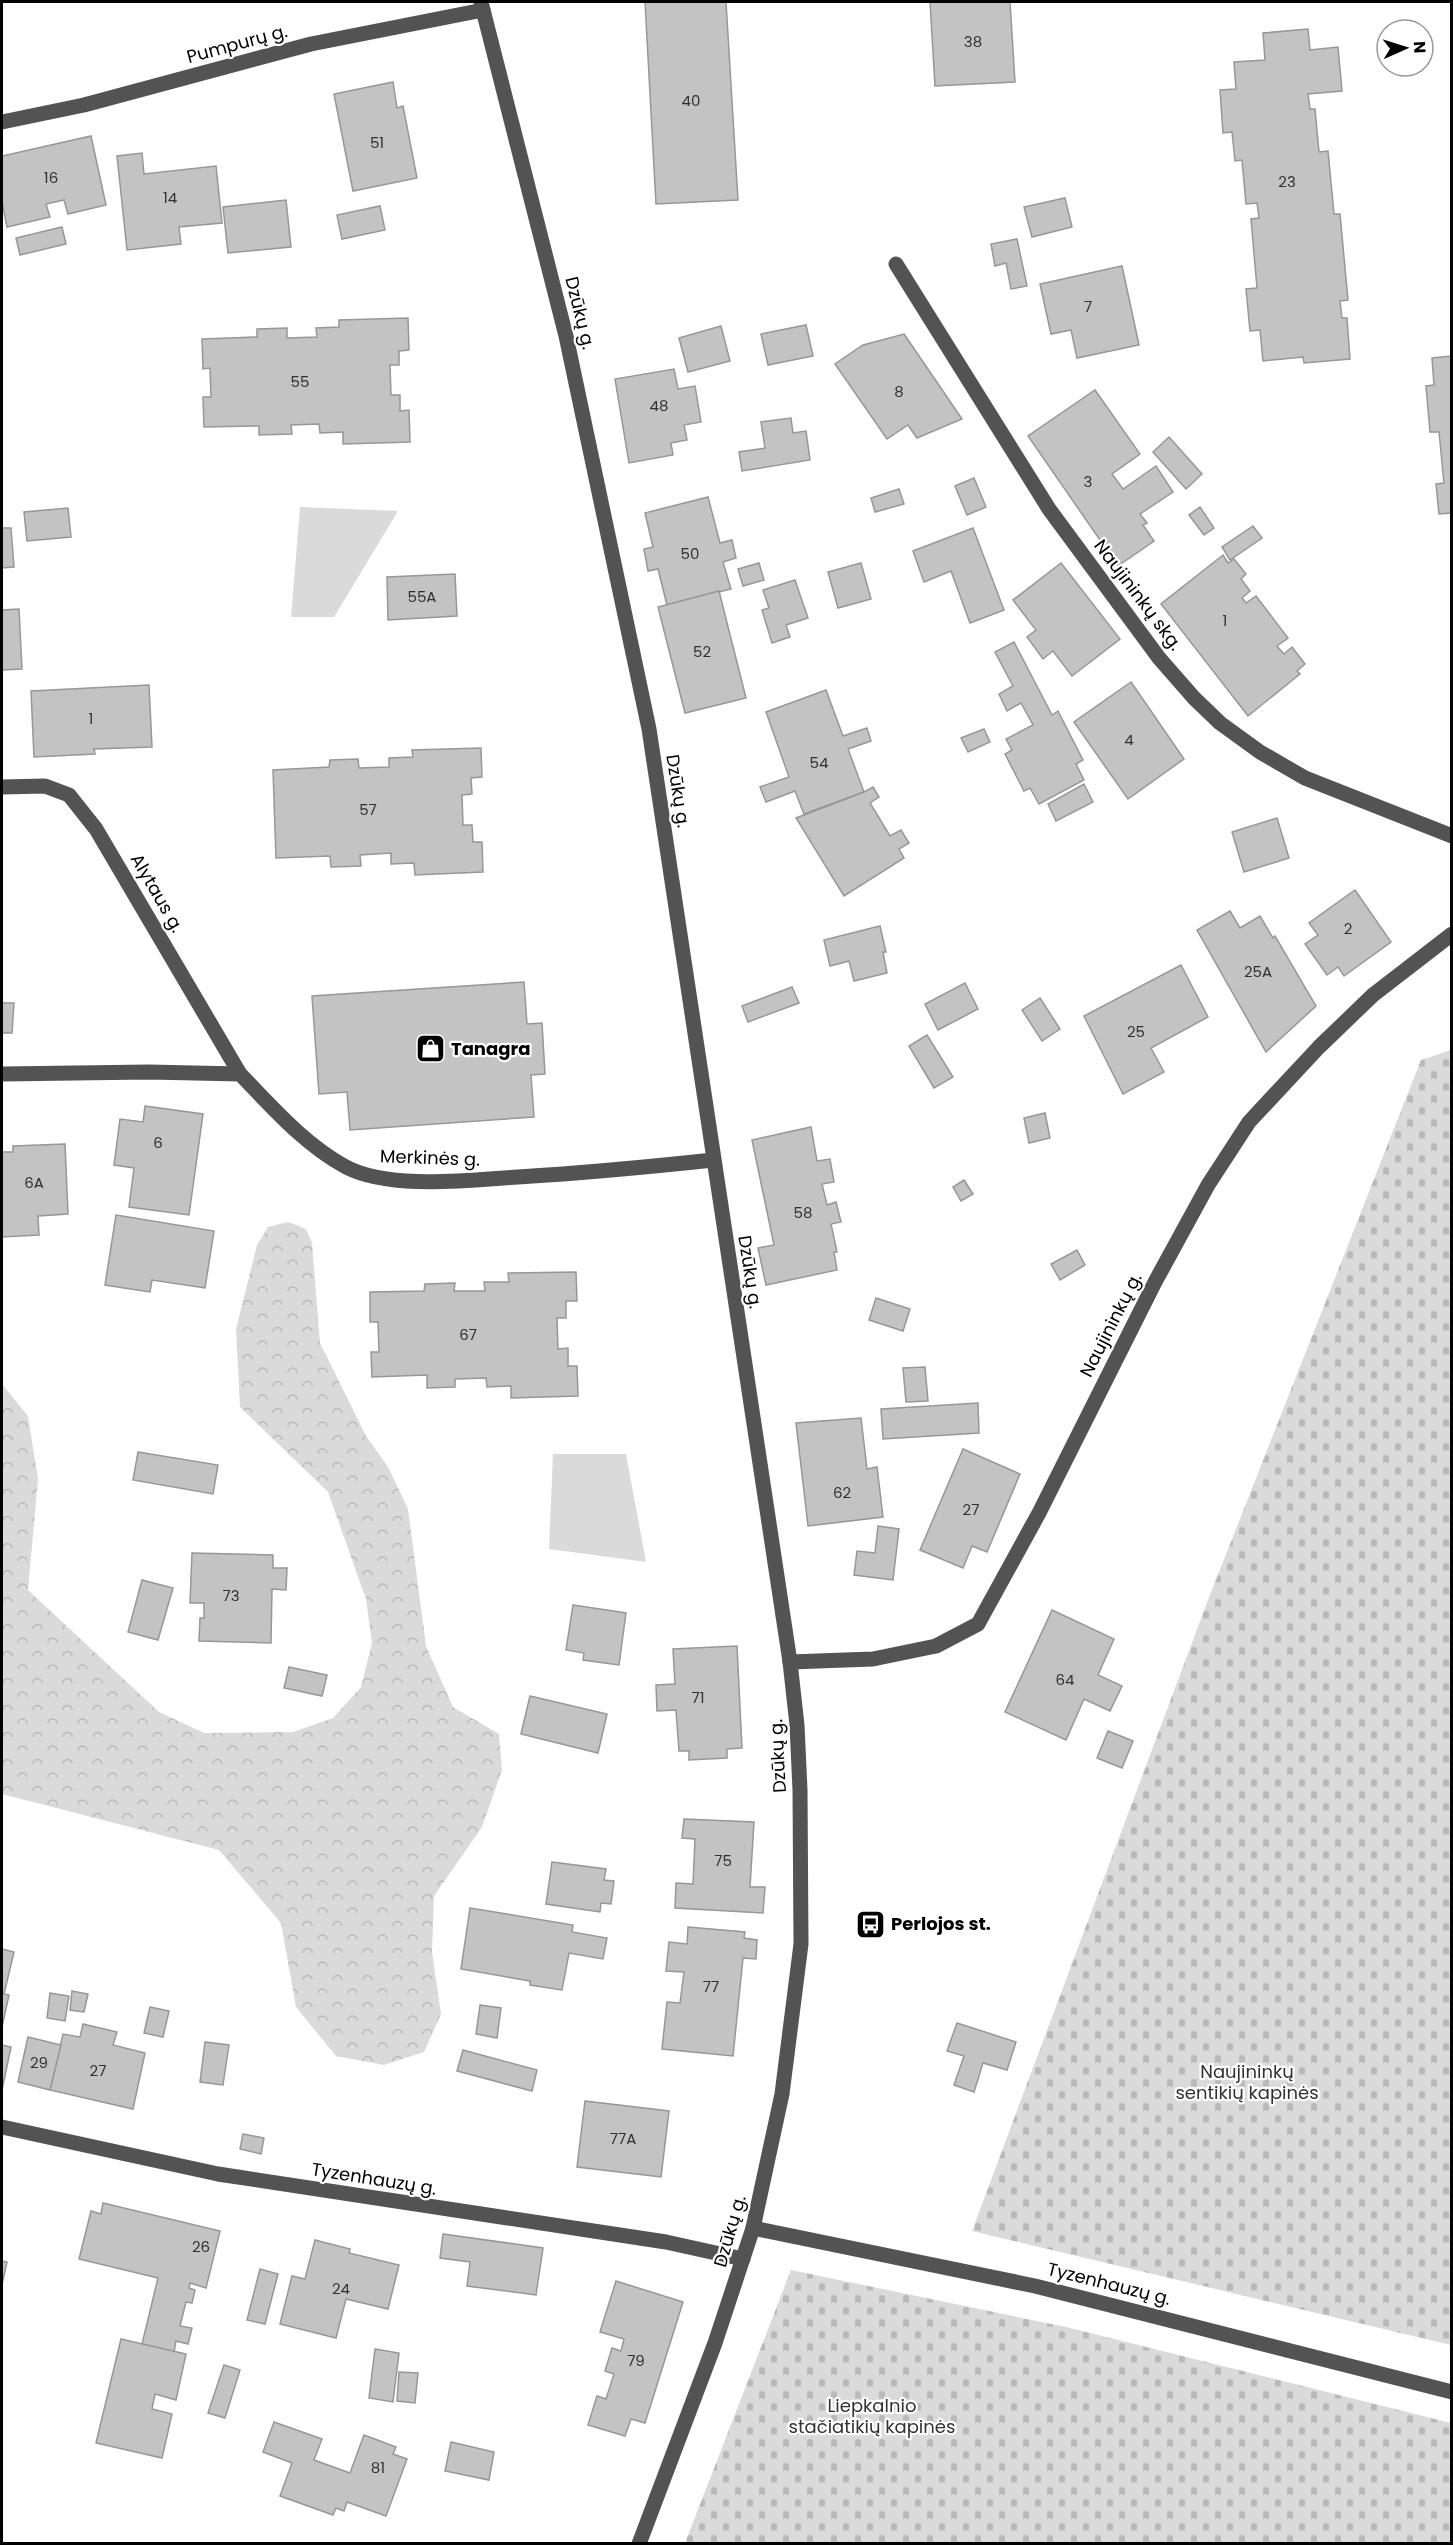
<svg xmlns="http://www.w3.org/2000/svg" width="1453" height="2545" viewBox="0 0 1453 2545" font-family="Poppins,sans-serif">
<defs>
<pattern id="forest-crowns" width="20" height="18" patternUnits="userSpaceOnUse" patternTransform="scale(1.5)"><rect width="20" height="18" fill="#dadada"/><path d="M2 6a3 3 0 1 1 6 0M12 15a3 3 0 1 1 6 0" fill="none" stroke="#b9b9b9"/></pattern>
<pattern id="cemetery-stones" width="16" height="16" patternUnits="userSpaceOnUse" patternTransform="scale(1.5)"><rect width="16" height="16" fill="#dadada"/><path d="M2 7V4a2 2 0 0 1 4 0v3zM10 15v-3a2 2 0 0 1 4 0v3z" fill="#b9b9b9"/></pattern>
</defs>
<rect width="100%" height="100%" fill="#fff"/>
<g fill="#dadada">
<path d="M300,507L398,511L334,617H291Z"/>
<path d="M553,1454H626L646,1562L549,1549Z"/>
</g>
<path fill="url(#forest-crowns)" d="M288,1222L306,1229L312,1243L320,1343L366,1436L388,1467L408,1509L426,1646L453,1707L499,1734L502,1770L482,1827L434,1896L432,1952L441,2014L424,2052L384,2065L336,2056L296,2007L281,1923L219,1850L2,1794V1384L28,1416L38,1479L28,1590L159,1712L204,1733L293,1732L333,1718L361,1687L372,1643L366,1599L328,1492L240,1407L236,1329L257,1245L268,1227Z"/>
<g fill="url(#cemetery-stones)">
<path d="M1451,1050H1452L1451,2345L972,2231L1208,1600L1421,1060Z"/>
<path d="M791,2270L1066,2327L1451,2423V2543H685Z"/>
</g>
<g fill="#c3c3c3" stroke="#979797" stroke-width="1.5">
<path d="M645,2H726L738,200L656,204Z"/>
<path d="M930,2H1010L1015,82L935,86Z"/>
<path d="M1308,29L1310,50L1338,47L1342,91L1308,94L1310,109H1315L1319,152L1328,151L1334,214H1340L1348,300L1340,301L1342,318H1347L1350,359L1304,363L1303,357L1263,361L1260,330L1250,331L1246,289L1257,288L1251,219L1259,218L1257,203L1246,204L1242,160L1235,161L1232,132L1223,133L1220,90L1236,89L1234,62L1265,60L1263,33Z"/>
<path d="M393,82L397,108L403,106L417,178L353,191L334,94Z"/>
<path d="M91,136L106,205L68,214L64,200L46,204L50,217L7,227L2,202V156Z"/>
<path d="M142,153L144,174L216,166L222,223L179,227L181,244L127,250L117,156Z"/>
<path d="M1065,198L1072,227L1032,237L1024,207Z"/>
<path d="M286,200L291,247L228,253L223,207Z"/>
<path d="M380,206L385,230L342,239L337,215Z"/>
<path d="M62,227L66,244L20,255L16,238Z"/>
<path d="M1017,239L1027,286L1011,289L1006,263L995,266L991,244Z"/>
<path d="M1122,266L1139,345L1077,358L1071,330L1051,334L1040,284Z"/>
<path d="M408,318L409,350L399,351V365H390L391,395H400V411L409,410L410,442L343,444V432L320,433L319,424L291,425L292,434L259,435V426L204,427L203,397H211L210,368L203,369L202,339L257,337V329L287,328V338L317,337L316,328L339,327V320Z"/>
<path d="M806,325L813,356L768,365L761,334Z"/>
<path d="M721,326L730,361L688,372L679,338Z"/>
<path d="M904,334L962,419L917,438L908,425L887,439L835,364L863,345Z"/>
<path d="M1452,356V513L1439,514L1436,484L1444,483L1439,432H1430L1426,386L1434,385L1432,358Z"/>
<path d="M674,369L678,389L695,386L701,422L684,425L687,440L671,443L673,455L629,463L615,379Z"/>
<path d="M1095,390L1140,454L1112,474L1123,489L1156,466L1173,492L1140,514L1147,523L1143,525L1154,541L1118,566L1028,436Z"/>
<path d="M791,418L793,433L806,431L810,460L742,471L739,452L765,448L761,422Z"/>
<path d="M1169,437L1202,474L1186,489L1153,452Z"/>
<path d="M974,478L986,507L967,515L955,486Z"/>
<path d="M899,489L904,504L875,512L871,498Z"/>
<path d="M708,497L720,543L732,540L736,558L723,562L731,589L667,605L658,569L648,571L644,549L653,547L645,513Z"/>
<path d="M1200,507L1214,528L1204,535L1189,515Z"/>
<path d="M68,508L71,537L27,541L24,512Z"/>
<path d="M1253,526L1262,538L1230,560L1222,547Z"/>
<path d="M2,528H11L14,567L2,568Z"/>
<path d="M973,528L1004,610L970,623L951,571L924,582L913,551Z"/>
<path d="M1223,555L1228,563L1234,559L1246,574L1241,579L1250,591L1242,598L1246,603L1256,596L1288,638L1277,646L1284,654L1292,647L1305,664L1297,671L1300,674L1248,716L1161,604Z"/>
<path d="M759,563L764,580L743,586L738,569Z"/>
<path d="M861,563L871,599L838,608L828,572Z"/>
<path d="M1061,563L1120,639L1072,676L1053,651L1043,659L1027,637L1036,630L1013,600Z"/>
<path d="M455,574L457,616L388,620L387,577Z"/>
<path d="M795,580L808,618L786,625L790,637L772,643L762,610L769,608L763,590Z"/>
<path d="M719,591L746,698L685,713L658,607Z"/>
<path d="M19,609L22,669L2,670V610Z"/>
<path d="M1014,642L1052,715L1058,711L1083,760L1076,764L1084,780L1039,804L1030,788L1024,791L1005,754L1012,750L1006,739L1033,725L1021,703L1007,711L999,694L1013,686L995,652Z"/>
<path d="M1131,682L1184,759L1128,799L1074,722Z"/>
<path d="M149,685L152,747L94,749L95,754L34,757L31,691Z"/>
<path d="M826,690L843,736L867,728L871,741L848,749L864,792L804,814L795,791L766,802L760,787L789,777L766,712Z"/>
<path d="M984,729L990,742L968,752L961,738Z"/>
<path d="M481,748L482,777L471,778L472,794L462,795L463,825H472L473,842H482L483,872L415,875L414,863L391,864V853L360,855L361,866L331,867L330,856L276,858L273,770L329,767L330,760L358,759L359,768L389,767V758L413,757L412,750Z"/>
<path d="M1084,784L1093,802L1056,821L1048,804Z"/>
<path d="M873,787L879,797L870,803L890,836L901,830L909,843L899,849L904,858L844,896L796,818L864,792Z"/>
<path d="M1277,818L1289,858L1244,872L1232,832Z"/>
<path d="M1355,890L1391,942L1344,976L1338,967L1327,975L1305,944L1318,935L1309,923Z"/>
<path d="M1230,911L1240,928L1260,916L1273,938L1275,936L1316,1006L1266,1052L1197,930Z"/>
<path d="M880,926L886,952H883L887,973L854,981L849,961L830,966L824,940Z"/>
<path d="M1181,965L1208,1017L1151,1048L1164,1072L1123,1094L1084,1016Z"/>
<path d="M524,982L527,1024L542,1023L545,1074L531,1075L534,1117L350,1130L347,1092L319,1094L312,996Z"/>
<path d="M965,983L978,1009L938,1030L925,1004Z"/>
<path d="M792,987L799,1003L748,1022L742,1006Z"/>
<path d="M1040,998L1060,1029L1042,1041L1022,1010Z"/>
<path d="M2,1003H14L12,1033H2Z"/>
<path d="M927,1035L953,1077L934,1088L909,1046Z"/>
<path d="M145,1106L203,1114L189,1215L129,1207L134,1168L114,1165L120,1119L143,1122Z"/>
<path d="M1045,1113L1050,1138L1029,1143L1024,1118Z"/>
<path d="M811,1127L817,1161L830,1159L834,1182L822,1184L827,1205L836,1202L841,1222L831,1224L837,1252H834L837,1270L766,1285L758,1248L774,1245L752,1140Z"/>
<path d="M65,1144L68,1214L38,1216L39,1235L2,1237V1152H13V1146Z"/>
<path d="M964,1180L973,1194L961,1201L953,1187Z"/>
<path d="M116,1215L214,1231L205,1288L152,1280L150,1292L105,1285Z"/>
<path d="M1077,1250L1085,1265L1060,1280L1051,1264Z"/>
<path d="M576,1272L577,1301H566V1318H557L558,1349L568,1348V1366H577L578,1396L511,1398V1386L487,1387L486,1378L455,1379V1387L427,1388V1375L372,1377L371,1352H379L378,1322H370V1292L424,1291L425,1284L455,1283L454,1291H485L484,1282H509L508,1273Z"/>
<path d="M876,1298L910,1309L903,1331L869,1320Z"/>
<path d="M925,1367L928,1401L906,1402L903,1368Z"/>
<path d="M978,1403L979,1433L883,1439L881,1409Z"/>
<path d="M861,1418L867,1469L877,1467L883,1517L808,1526L796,1423Z"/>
<path d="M963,1449L1020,1474L987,1552L972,1546L963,1568L920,1550Z"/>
<path d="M138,1452L218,1465L213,1494L133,1480Z"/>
<path d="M878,1526L899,1529L893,1580L854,1575L857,1551L875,1553Z"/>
<path d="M192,1553L273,1555V1568H287L286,1590L272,1589L271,1643L199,1641L200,1618H204V1603H190Z"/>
<path d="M142,1580L173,1588L158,1640L128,1632Z"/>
<path d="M573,1605L626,1613L619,1665L583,1660L584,1653L566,1650Z"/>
<path d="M1052,1610L1114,1639L1098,1675L1122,1686L1110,1711L1084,1699L1066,1740L1005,1712Z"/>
<path d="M737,1646L742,1748L727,1749V1758L689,1760V1751H679L676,1710L657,1711L656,1685L675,1684L673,1649Z"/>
<path d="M289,1667L327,1675L322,1696L284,1688Z"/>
<path d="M530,1696L607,1714L598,1753L521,1734Z"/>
<path d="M1108,1731L1133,1741L1122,1768L1097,1758Z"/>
<path d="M684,1819L754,1822L750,1887H765L763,1913L675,1908L676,1883L693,1884L695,1839L682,1838Z"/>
<path d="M552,1862L606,1869L604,1880L614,1881L611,1904L601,1903L600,1912L546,1904Z"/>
<path d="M470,1908L573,1925L572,1932L607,1938L603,1959L569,1953L562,1990L530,1985V1981L461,1969Z"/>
<path d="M688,1927L745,1932L744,1938L757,1940L756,1959L743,1958L733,2056L662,2049L667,2002L680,2003L684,1972L666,1971L669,1942L687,1944Z"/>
<path d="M2,1949L14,1952L4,1994L9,1995L2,2027Z"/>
<path d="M72,1991L88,1994L84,2012L70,2010Z"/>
<path d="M50,1993L69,1996L65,2021L47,2018Z"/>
<path d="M480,2005L501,2008L497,2038L476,2034Z"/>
<path d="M150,2007L169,2011L163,2037L144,2033Z"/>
<path d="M957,2023L1016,2042L1007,2070L983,2063L974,2092L954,2085L964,2056L947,2051Z"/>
<path d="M83,2024L117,2032L113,2045L145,2053L133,2109L50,2090L63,2034L80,2037Z"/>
<path d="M28,2037L61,2045L50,2090L18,2082Z"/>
<path d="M205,2042L229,2045L223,2085L200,2082Z"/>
<path d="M2,2045L11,2047L2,2090Z"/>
<path d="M463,2050L537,2070L532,2091L457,2071Z"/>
<path d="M585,2101L669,2111L661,2177L577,2167Z"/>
<path d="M243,2134L264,2138L261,2154L240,2149Z"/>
<path d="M103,2203L220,2231L206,2288L190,2283L189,2288L195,2290L192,2303L186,2302L180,2326L192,2328L188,2344L176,2341L174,2352L142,2344L158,2278L79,2259L91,2211L101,2214Z"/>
<path d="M443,2234L543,2248L536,2295L467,2286L470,2262L440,2258Z"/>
<path d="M315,2240L350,2249L349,2253L399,2265L388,2309L346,2299L336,2338L280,2324L292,2276L305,2279Z"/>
<path d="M2,2261L7,2262L2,2285Z"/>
<path d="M260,2269L278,2274L265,2324L247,2320Z"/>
<path d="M616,2281L683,2302L645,2423L631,2419L625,2436L588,2425L597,2396L606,2399L614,2374L605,2371L612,2348L621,2351L624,2339L600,2332Z"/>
<path d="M121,2339L186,2354L176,2400L155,2394L152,2409L172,2414L162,2458L96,2443Z"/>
<path d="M375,2349L399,2353L393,2402L369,2398Z"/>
<path d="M224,2365L240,2370L225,2418L208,2413Z"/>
<path d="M399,2372L418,2373L415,2403L397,2401Z"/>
<path d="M274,2422L322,2439L314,2460L350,2473L364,2435L396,2447L393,2454L407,2459L386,2516L347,2502L344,2511L336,2508L333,2515L280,2496L292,2463L263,2452Z"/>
<path d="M451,2442L494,2452L489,2480L445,2471Z"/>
</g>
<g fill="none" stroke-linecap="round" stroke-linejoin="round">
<g stroke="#535353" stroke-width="15">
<path d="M481,2L566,336L649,729L790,1662L797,1725L800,1790L801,1944L782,2094L753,2228L715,2343L639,2544"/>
<path d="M2,122L84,105L311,44L483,10"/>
<path d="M896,264L1049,509L1159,658L1194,698L1220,723L1260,752L1305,778L1452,836"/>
<path d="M2,787L45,786L69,795L96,829L240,1074"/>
<path d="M2,1074L149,1072L240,1074C273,1108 304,1144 346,1167C390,1190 469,1180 518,1177C583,1173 648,1167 713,1160"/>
<path d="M790,1662L873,1659L936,1646L978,1624L1039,1513L1155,1282L1208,1185L1249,1122L1319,1047L1373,995L1452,934"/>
<path d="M2,2127L218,2174L666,2242L743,2259"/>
<path d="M753,2228L1035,2286L1452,2392"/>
</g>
</g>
<defs>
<symbol id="shop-square" viewBox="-11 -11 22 22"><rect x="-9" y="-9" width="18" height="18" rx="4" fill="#000" stroke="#fff"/><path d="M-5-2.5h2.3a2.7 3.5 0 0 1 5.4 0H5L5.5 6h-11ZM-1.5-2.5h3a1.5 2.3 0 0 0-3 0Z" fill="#fff"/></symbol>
<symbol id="bus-square" viewBox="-11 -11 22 22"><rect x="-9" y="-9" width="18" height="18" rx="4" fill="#000" stroke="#fff"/><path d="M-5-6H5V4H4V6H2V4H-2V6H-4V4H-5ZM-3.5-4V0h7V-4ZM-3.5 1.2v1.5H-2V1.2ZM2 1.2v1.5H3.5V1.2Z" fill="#fff"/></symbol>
</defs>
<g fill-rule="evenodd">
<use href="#shop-square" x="414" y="1032" width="33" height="33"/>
<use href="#bus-square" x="854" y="1908" width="33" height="33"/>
</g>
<g text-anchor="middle" stroke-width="4.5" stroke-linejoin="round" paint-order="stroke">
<g font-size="15" fill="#313131">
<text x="973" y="47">38</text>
<text x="691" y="106">40</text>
<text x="377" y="148">51</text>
<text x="51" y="183">16</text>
<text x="1287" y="187">23</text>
<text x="170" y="203">14</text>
<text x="1088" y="312">7</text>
<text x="300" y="387">55</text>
<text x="899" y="397">8</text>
<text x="659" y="411">48</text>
<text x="1088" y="487">3</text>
<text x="690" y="559">50</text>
<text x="422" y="602">55A</text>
<text x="1225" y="626">1</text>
<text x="702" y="657">52</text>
<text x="91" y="724">1</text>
<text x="1129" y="745">4</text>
<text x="819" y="768">54</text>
<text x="368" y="815">57</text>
<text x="1348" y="934">2</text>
<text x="1258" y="977">25A</text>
<text x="1136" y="1037">25</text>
<text x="158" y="1148">6</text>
<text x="34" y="1188">6A</text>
<text x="803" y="1218">58</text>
<text x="468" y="1340">67</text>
<text x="842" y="1498">62</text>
<text x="971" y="1515">27</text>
<text x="231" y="1601">73</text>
<text x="1065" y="1685">64</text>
<text x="698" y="1703">71</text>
<text x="723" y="1866">75</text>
<text x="711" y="1992">77</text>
<text x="39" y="2068">29</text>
<text x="98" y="2076">27</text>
<text x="623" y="2144">77A</text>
<text x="201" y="2252">26</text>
<text x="341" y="2294">24</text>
<text x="636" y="2366">79</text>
<text x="378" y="2473">81</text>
</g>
<g font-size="18" fill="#000" stroke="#fff">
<text transform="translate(237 44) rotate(-15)" y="6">Pumpurų g.</text>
<text transform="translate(580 313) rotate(76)" y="6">Dzūkų g.</text>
<text transform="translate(1138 595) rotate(53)" y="6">Naujininkų skg.</text>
<text transform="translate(678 791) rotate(81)" y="6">Dzūkų g.</text>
<text transform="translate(157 893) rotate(60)" y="6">Alytaus g.</text>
<text transform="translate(430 1158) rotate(2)" y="6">Merkinės g.</text>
<text transform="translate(750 1272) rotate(81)" y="6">Dzūkų g.</text>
<text transform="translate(1111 1325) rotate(-63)" y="6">Naujininkų g.</text>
<text transform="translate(778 1756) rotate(-93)" y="6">Dzūkų g.</text>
<text transform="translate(374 2179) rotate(9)" y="6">Tyzenhauzų g.</text>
<text transform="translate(730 2231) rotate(-74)" y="6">Dzūkų g.</text>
<text transform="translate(1109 2284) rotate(14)" y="6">Tyzenhauzų g.</text>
</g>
<g font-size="18" font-weight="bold" fill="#000" stroke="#fff" text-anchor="start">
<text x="451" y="1055">Tanagra</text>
<text x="891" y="1930">Perlojos st.</text>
</g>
<g font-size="18" fill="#313131" stroke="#fff">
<text x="1247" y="2078">Naujininkų<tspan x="1247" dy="21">sentikių kapinės</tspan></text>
<text x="872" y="2412">Liepkalnio<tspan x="872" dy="21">stačiatikių kapinės</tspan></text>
</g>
</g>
<rect width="1453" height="2545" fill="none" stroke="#000000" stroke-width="6"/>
<g transform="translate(1405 48) rotate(87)"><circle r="28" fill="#ffffff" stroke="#999999" stroke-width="1.5"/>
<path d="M0-4.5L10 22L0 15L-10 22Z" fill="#000000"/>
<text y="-9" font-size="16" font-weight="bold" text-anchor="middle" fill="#000000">N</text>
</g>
</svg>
